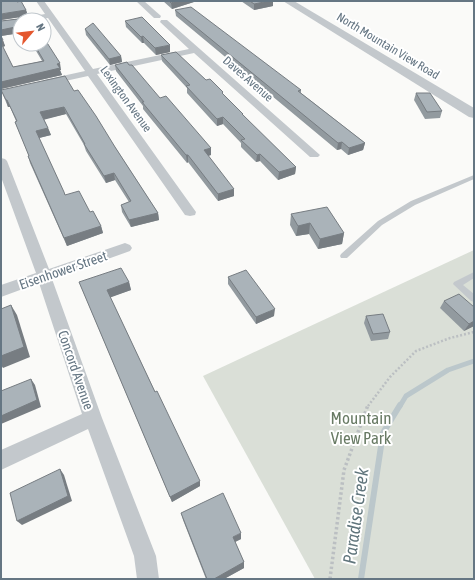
<svg xmlns="http://www.w3.org/2000/svg" width="475" height="580" viewBox="0 0 475 580" font-family="'Asap Condensed',sans-serif">
<rect width="100%" height="100%" fill="#fafaf8"/>
<path fill="#dadfd7" d="M474,250V579H315L203,376Z"/>
<g fill="none" stroke-linecap="round" stroke-linejoin="round">
<path stroke="#bbc7cb" stroke-width="5" d="M400,406L406,396L448,370L474,361"/>
<path stroke="#bbc7cb" stroke-width="6" d="M361,579L383,433L400,405"/>
<path stroke="#bbbfc2" stroke-width="2.5" stroke-dasharray="2 2" stroke-linecap="butt" d="M368,406L390,377L416,351L450,338L474,332"/>
<path stroke="#bbbfc2" stroke-width="3.5" stroke-dasharray="2.5 2.5" stroke-linecap="butt" d="M330,579L344,470L368,405"/>
<g fill="#c3c8cc" fill-rule="evenodd">
<path d="M474,175V179L415,205L382,225L347,258H341L340,256L341,254L378,221L411,201Z"/>
<path d="M474,272V278L463,285L474,294V302L471,301L453,284L454,282Z"/>
</g>
<g fill="#c3c8cc" fill-rule="evenodd">
<path d="M36,1H44L93,69L189,49L160,22L161,20H167L320,155L318,157H310L194,53L97,74L196,212L195,215L190,216L185,215L88,76L47,85L44,84L42,82L44,80L85,71L48,18L36,20H20L24,18L45,14Z"/>
<path d="M136,1H144L161,16L160,18H154Z"/>
<path d="M1,158L5,159L7,161L49,269L125,243L130,245L132,248L130,251L52,279L102,418L156,556L159,579H137L134,556L88,429L1,470V450L82,414L39,283L1,297V285L36,273L1,177Z"/>
</g>
<path fill="#c3c8cc" fill-rule="evenodd" d="M283,1H294L474,108V118L469,117Z"/>
</g>
<g fill="#929a9f">
<path d="M163,1H197L172,9Z"/>
<path d="M241,1H273V6L254,10Z"/>
<path d="M17,2L26,10L28,16L20,20V33L1,36L5,46L3,47L13,67L42,61L32,44H44L61,70H60L62,75L1,89V21L18,19L19,17L1,20Z"/>
<path d="M175,10L301,90V93L365,143L363,150L348,155L341,149L337,150L176,16Z"/>
<path d="M125,21L170,52L156,55L144,43H142L126,27Z"/>
<path d="M85,29L121,56L122,62L110,65L86,35Z"/>
<path d="M161,55L206,80L223,94L243,114V116L296,167L295,174L278,180L260,161L256,162L241,147V143L223,124L217,126L187,93V88L162,61Z"/>
<path d="M115,65L160,98L211,148V155L208,156L234,196L218,201L188,162L187,163L143,109V106L116,71Z"/>
<path d="M1,90L74,91L115,147L158,213L159,220L131,227L122,212L121,205L129,202L115,180L106,183L86,151L84,145L66,114L44,119L48,128L51,135L39,138L65,195L90,212L101,226L103,233L67,246L30,163L28,156H29L15,122L16,121L10,107H8Z"/>
<path d="M416,93L442,111L440,118L425,119L414,100Z"/>
<path d="M291,214L344,233L342,244L318,249L309,234L296,236L290,225Z"/>
<path d="M228,277L274,316L256,324L228,284Z"/>
<path d="M79,282H129L131,290L110,297L200,486L172,502Z"/>
<path d="M444,301L474,326L464,331L440,308Z"/>
<path d="M366,316L390,332L388,339L371,341L364,323Z"/>
<path d="M181,513L241,539L235,542L244,562V568L224,579H206L183,520Z"/>
</g>
<g fill="#777d82">
<path d="M177,1H197L172,9L171,3Z"/>
<path d="M269,1H273V6L254,10V4Z"/>
<path d="M26,10L28,16L1,20V14Z"/>
<path d="M20,26V33L1,36V30Z"/>
<path d="M143,36L144,43H142L141,37Z"/>
<path d="M3,40L5,46L2,47L1,44V41Z"/>
<path d="M170,45V52L156,55L155,48Z"/>
<path d="M121,56L122,62L110,65L109,59Z"/>
<path d="M60,63L61,70H60L62,75L1,89V82Z"/>
<path d="M6,100H7L10,107H8Z"/>
<path d="M64,107L66,114L43,120L40,112Z"/>
<path d="M223,117V124L217,126V119Z"/>
<path d="M48,128L51,135L39,138L36,131Z"/>
<path d="M342,142L341,149L337,150L338,143Z"/>
<path d="M365,143L363,150L348,155L349,148Z"/>
<path d="M211,148V155L204,157V150Z"/>
<path d="M260,154V161L256,162L257,155Z"/>
<path d="M186,155H188V162L187,163Z"/>
<path d="M296,167L295,174L278,180L279,172Z"/>
<path d="M114,173L115,180L106,183L104,176Z"/>
<path d="M234,189V196L218,201V194Z"/>
<path d="M158,213L159,220L131,227L129,220Z"/>
<path d="M310,223L309,234L296,236L298,226Z"/>
<path d="M101,226L103,233L67,246L64,238Z"/>
<path d="M344,233L342,244L318,249L320,239Z"/>
<path d="M129,282L131,290L109,298L107,290Z"/>
<path d="M11,305L17,315L30,357L3,368L1,365V356Z"/>
<path d="M275,309L274,316L256,324V317Z"/>
<path d="M474,321V326L464,331L469,324Z"/>
<path d="M31,379L35,385L41,407L1,424V416Z"/>
<path d="M60,469L64,475L72,501L22,525L17,521Z"/>
<path d="M200,481V486L172,502L170,497Z"/>
<path d="M241,533V539L233,543V537Z"/>
<path d="M244,562V568L224,579H214Z"/>
</g>
<g fill="#aab3b9" stroke="#777d82">
<path d="M1,1H16L17,2L21,1L26,10L1,14Z"/>
<path d="M169,1H177L171,3Z"/>
<path d="M250,1H269L254,4Z"/>
<path d="M191,7L301,90L298,91L365,143L349,148L342,142L338,143L175,10Z"/>
<path d="M20,16H30L33,20H20V26L1,30V21L18,19Z"/>
<path d="M142,17L170,45L155,48L143,36L141,37L125,21Z"/>
<path d="M93,23L121,56L109,59L85,29Z"/>
<path d="M1,36L3,40L1,41Z"/>
<path d="M44,38L60,63L57,64L60,68L1,82V43L13,67L44,61L34,44H44Z"/>
<path d="M176,52L206,80L210,79L223,92L222,93L243,114H242L296,167L279,172L260,154L257,155L241,140L245,139L223,117L217,119L186,86L190,85L161,55Z"/>
<path d="M127,62L129,65H132L160,98L166,96L211,148L204,150L234,189L218,194L188,155H186L142,102H144L115,65Z"/>
<path d="M65,76L74,91L78,90L96,116L115,147L158,213L129,220L121,205L131,201L114,173L104,176L84,144H85L64,107L40,112L48,128L36,131L64,192L65,195L79,191L90,212L93,211L101,226L64,238L28,156H29L15,122L17,121L7,100H6L1,90Z"/>
<path d="M416,93H430L442,111L427,112Z"/>
<path d="M327,207L344,233L320,239L310,223L298,226L291,214Z"/>
<path d="M121,268L129,282L107,290L155,392L157,391L200,481L170,497L79,282Z"/>
<path d="M246,270L275,309L256,317L228,277Z"/>
<path d="M459,294L474,307V321L469,324L444,301Z"/>
<path d="M11,305L24,347L1,356V309Z"/>
<path d="M383,314L390,332L373,334L366,316Z"/>
<path d="M31,379L37,400L1,416V391Z"/>
<path d="M60,469L68,496L17,521L10,493Z"/>
<path d="M223,493L241,533L233,537L244,562L214,579H207L181,513Z"/>
</g>
<g text-anchor="middle" stroke-width="4" stroke-linejoin="round" paint-order="stroke">
<g font-size="12" fill="#657683" stroke="#fff">
<text transform="translate(388 46) rotate(31)" y="4">North Mountain View Road</text>
<text transform="translate(248 79) rotate(41)" y="4">Daves Avenue</text>
<text transform="translate(126 99) rotate(54)" y="4">Lexington Avenue</text>
</g>
<g font-size="14" fill="#657683" stroke="#fff">
<text transform="translate(63 270) rotate(-19)" y="5">Eisenhower Street</text>
<text transform="translate(76 370) rotate(71)" y="5">Concord Avenue</text>
</g>
<g font-size="17" fill="#687a64" stroke="#fff">
<text x="361" y="424">Mountain<tspan x="361" dy="20">View Park</tspan></text>
</g>
<g font-size="18" font-style="italic" fill="#60757c" stroke="#fff">
<text transform="translate(356 516) rotate(-82)" y="6">Paradise Creek</text>
</g>
</g>
<rect width="475" height="580" fill="none" stroke="#657683" stroke-width="4"/>
<g transform="translate(32 32) rotate(62)"><circle r="19" fill="#ffffff" stroke="#c1c8cd"/>
<path d="M0-3L7 15L0 10L-7 15Z" fill="#e4572e"/>
<text y="-6" font-size="11" font-weight="bold" text-anchor="middle" fill="#657683">N</text>
</g>
</svg>
